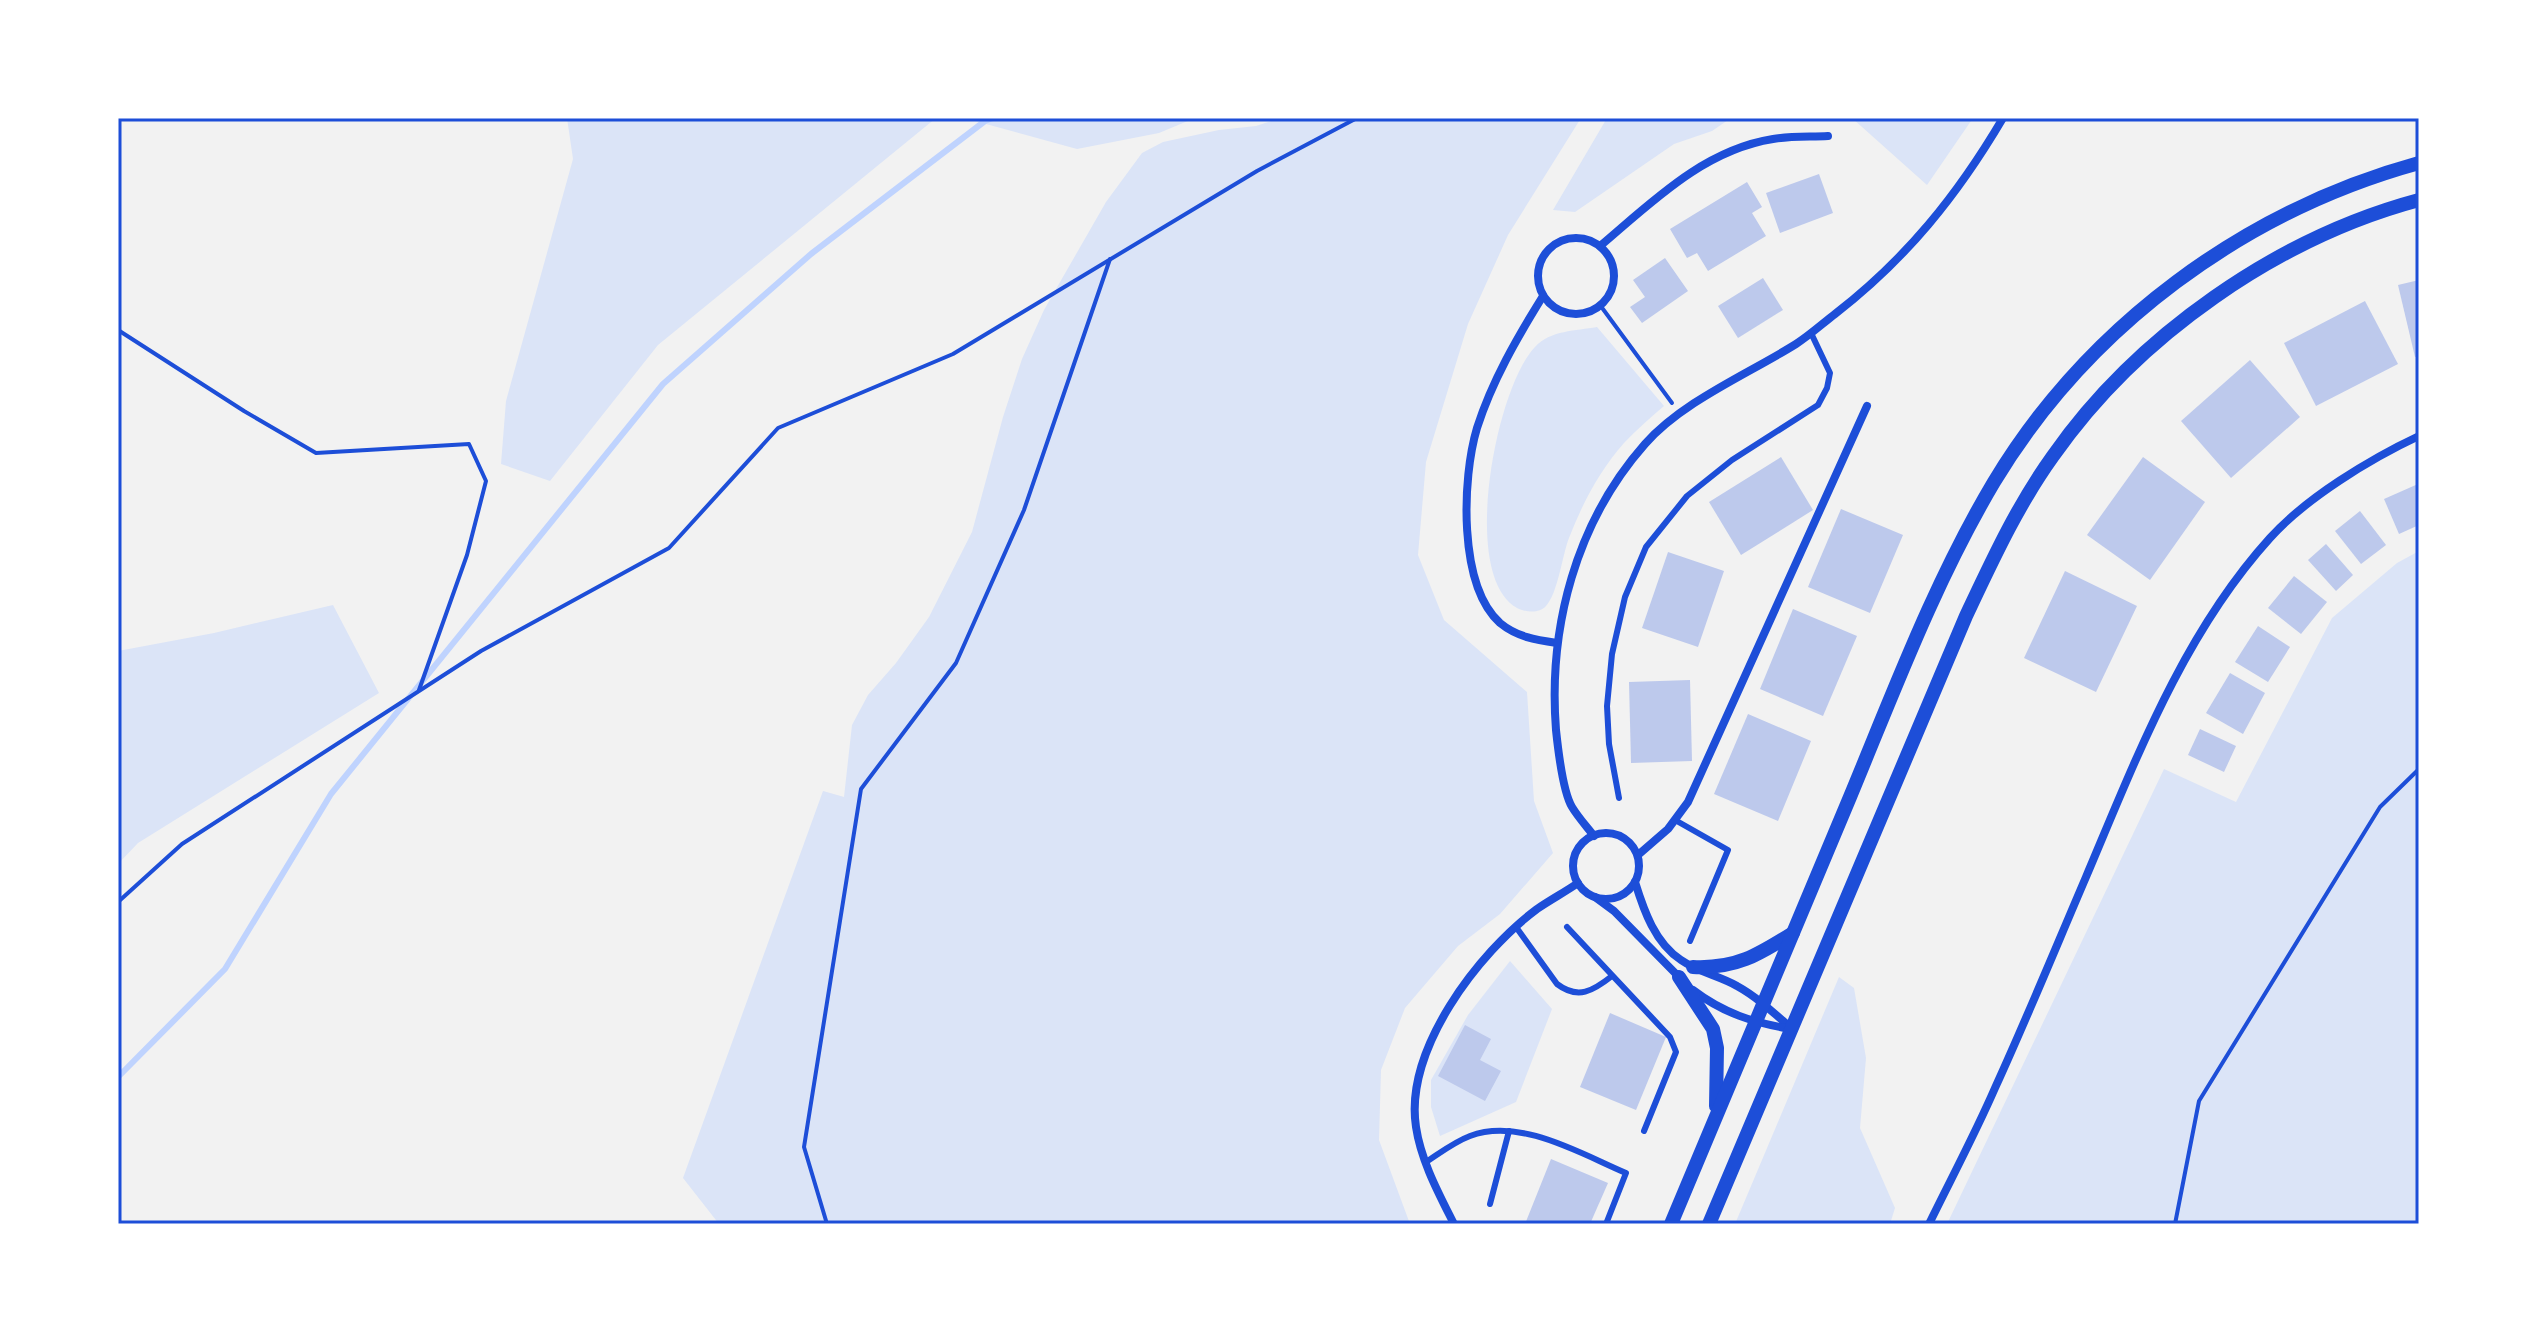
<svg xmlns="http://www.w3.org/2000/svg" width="2537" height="1342" viewBox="0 0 2537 1342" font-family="'PT Sans',sans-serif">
<rect width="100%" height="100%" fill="#f2f2f2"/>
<g fill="#dbe4f7">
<path d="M567,118H936L658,345L550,481L501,464L506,401L573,159Z"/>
<path d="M964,118H1195L1159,133L1077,149Z"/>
<path d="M1280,118H1581L1508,235L1468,324L1426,462L1418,555L1444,620L1527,692L1534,801L1553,853L1500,914L1458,946L1405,1008L1381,1070L1379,1140L1410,1224H719L683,1178L823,791L844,797L852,725L868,695L896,663L929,617L972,532L1003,417L1022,359L1044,310L1106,202L1142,153L1163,142L1219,130L1256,126Z"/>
<path d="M1607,118H1731L1712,131L1674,144L1575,212L1553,210Z"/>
<path d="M1852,118H1973L1927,185Z"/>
<path d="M1597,327L1664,406C1650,418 1636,430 1624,443C1600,470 1582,504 1569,538C1562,556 1558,593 1546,606C1539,614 1525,612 1517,608C1459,576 1496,387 1535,347C1550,330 1576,331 1597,327Z"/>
<path d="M2419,551V1224H1947L2164,769L2236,802L2332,618L2397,563Z"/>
<path d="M333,605L379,693L138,843L118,864V651L214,633Z"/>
<path d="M1510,961L1552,1009L1516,1102L1440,1136L1431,1107V1080L1468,1015Z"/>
<path d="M1839,977L1854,988L1866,1058L1860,1128L1895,1208L1890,1224H1735Z"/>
</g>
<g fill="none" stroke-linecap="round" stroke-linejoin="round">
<path stroke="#bfd3fe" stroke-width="6" d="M118,1077L225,969L331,794L663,384L811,254L985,121L993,118"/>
</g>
<g fill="#bdc9ec">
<path d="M1819,174L1833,213L1780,233L1766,193Z"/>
<path d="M1747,182L1762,207L1752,213L1766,236L1708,271L1697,253L1687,258L1670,229Z"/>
<path d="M1665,258L1688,291L1642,323L1630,307L1645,297L1633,280Z"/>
<path d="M1763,278L1783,310L1738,338L1718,306Z"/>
<path d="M2419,280V356L2415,357L2398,285Z"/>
<path d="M2365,301L2398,364L2316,406L2284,343Z"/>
<path d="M2250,360L2300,417L2231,478L2181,421Z"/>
<path d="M1781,457L1813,510L1741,555L1709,502Z"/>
<path d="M2143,457L2205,502L2150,580L2087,535Z"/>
<path d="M2418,484L2419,525L2399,534L2384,499Z"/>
<path d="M1841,509L1903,535L1870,613L1808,587Z"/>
<path d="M2360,511L2386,545L2361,564L2335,531Z"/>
<path d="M2326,544L2353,575L2336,591L2308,560Z"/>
<path d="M1668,552L1724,571L1698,647L1642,628Z"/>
<path d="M2065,571L2137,606L2096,692L2024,658Z"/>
<path d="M2294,576L2327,602L2301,634L2268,608Z"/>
<path d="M1793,609L1857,636L1823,716L1760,689Z"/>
<path d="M2258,626L2290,647L2268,682L2235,662Z"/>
<path d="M2230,673L2265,693L2243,734L2206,713Z"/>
<path d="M1690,680L1692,761L1631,763L1629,682Z"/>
<path d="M1748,714L1811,741L1778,821L1714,794Z"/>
<path d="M2200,729L2236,746L2224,772L2188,755Z"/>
<path d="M1610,1013L1666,1037L1636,1110L1580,1087Z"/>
<path d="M1465,1025L1491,1039L1480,1060L1501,1071L1485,1101L1438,1076Z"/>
<path d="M1551,1159L1608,1183L1590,1224H1525Z"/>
</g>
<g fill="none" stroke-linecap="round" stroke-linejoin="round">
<g stroke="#1d4ed8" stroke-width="4">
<path d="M1600,305L1672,403"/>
<path d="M118,330L244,411L316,453L469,444L486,481L467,555L419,690"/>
<path d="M118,902L182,844L481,651L669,548L778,428L953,354L1257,171L1357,118"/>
<path d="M827,1224L804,1147L861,789L956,663L1024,510L1110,259"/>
<path d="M2175,1224L2199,1101L2380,807L2419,769"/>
</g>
<g stroke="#1d4ed8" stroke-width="6">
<path d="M1619,798L1609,744L1607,706L1612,654L1625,597L1646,547L1687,496L1732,460L1818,405L1827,388L1830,373L1811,333"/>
<path d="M1675,820L1728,850L1690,941"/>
<path d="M1516,927L1557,984C1578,1000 1593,991 1612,976"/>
<path d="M1567,927L1670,1037L1676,1052L1644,1131"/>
<path d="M1426,1162C1440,1153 1454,1142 1470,1136C1520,1117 1581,1154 1626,1173L1606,1224"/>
<path d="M1490,1204L1509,1131"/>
</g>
<g stroke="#1d4ed8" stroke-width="8">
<circle cx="1576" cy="276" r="38"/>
<path d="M1600,246C1651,203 1703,150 1773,139C1791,136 1810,137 1828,136"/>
<path d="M1543,296C1517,338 1492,381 1477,428C1462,478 1458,585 1500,623C1517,637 1536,640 1557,643"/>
<circle cx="1606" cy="866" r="33"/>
<path d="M1594,836C1587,827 1578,817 1572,807C1563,792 1558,749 1556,730C1548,627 1576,522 1645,444C1683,401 1748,374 1796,344C1810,335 1822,324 1835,314C1906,259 1957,196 2003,118"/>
<path d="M1638,855L1668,829L1688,802L1867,406"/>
<path d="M1635,882C1644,911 1655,943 1681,960C1698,972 1720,976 1737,986C1757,997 1774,1013 1791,1028"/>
<path d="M1595,897L1614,911L1680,978"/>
<path d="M1693,990C1723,1013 1754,1023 1791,1029"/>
<path d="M1454,1224C1439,1194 1421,1161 1416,1127C1404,1050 1478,953 1537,909C1550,900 1565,892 1578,883"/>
<path d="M1929,1224C1951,1179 1975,1134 1995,1088C2027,1018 2056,947 2086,877C2136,759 2183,634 2270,538C2306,498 2370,459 2419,436"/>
</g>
<g stroke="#1d4ed8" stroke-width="14">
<path d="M1693,967C1736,969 1758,955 1793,933"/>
<path d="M1679,977L1713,1029L1717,1048L1716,1106"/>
<path d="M1671,1224C1731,1082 1790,939 1850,797C1894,691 1935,581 1994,482C2088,326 2244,211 2419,163"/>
<path d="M1709,1224L1966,616C1992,561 2017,506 2053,456C2137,336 2277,238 2419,200"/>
</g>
</g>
<rect width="2537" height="1342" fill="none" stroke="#ffffff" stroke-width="240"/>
<rect x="120" y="120" width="2297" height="1102" fill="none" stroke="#1d4ed8" stroke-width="3"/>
</svg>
